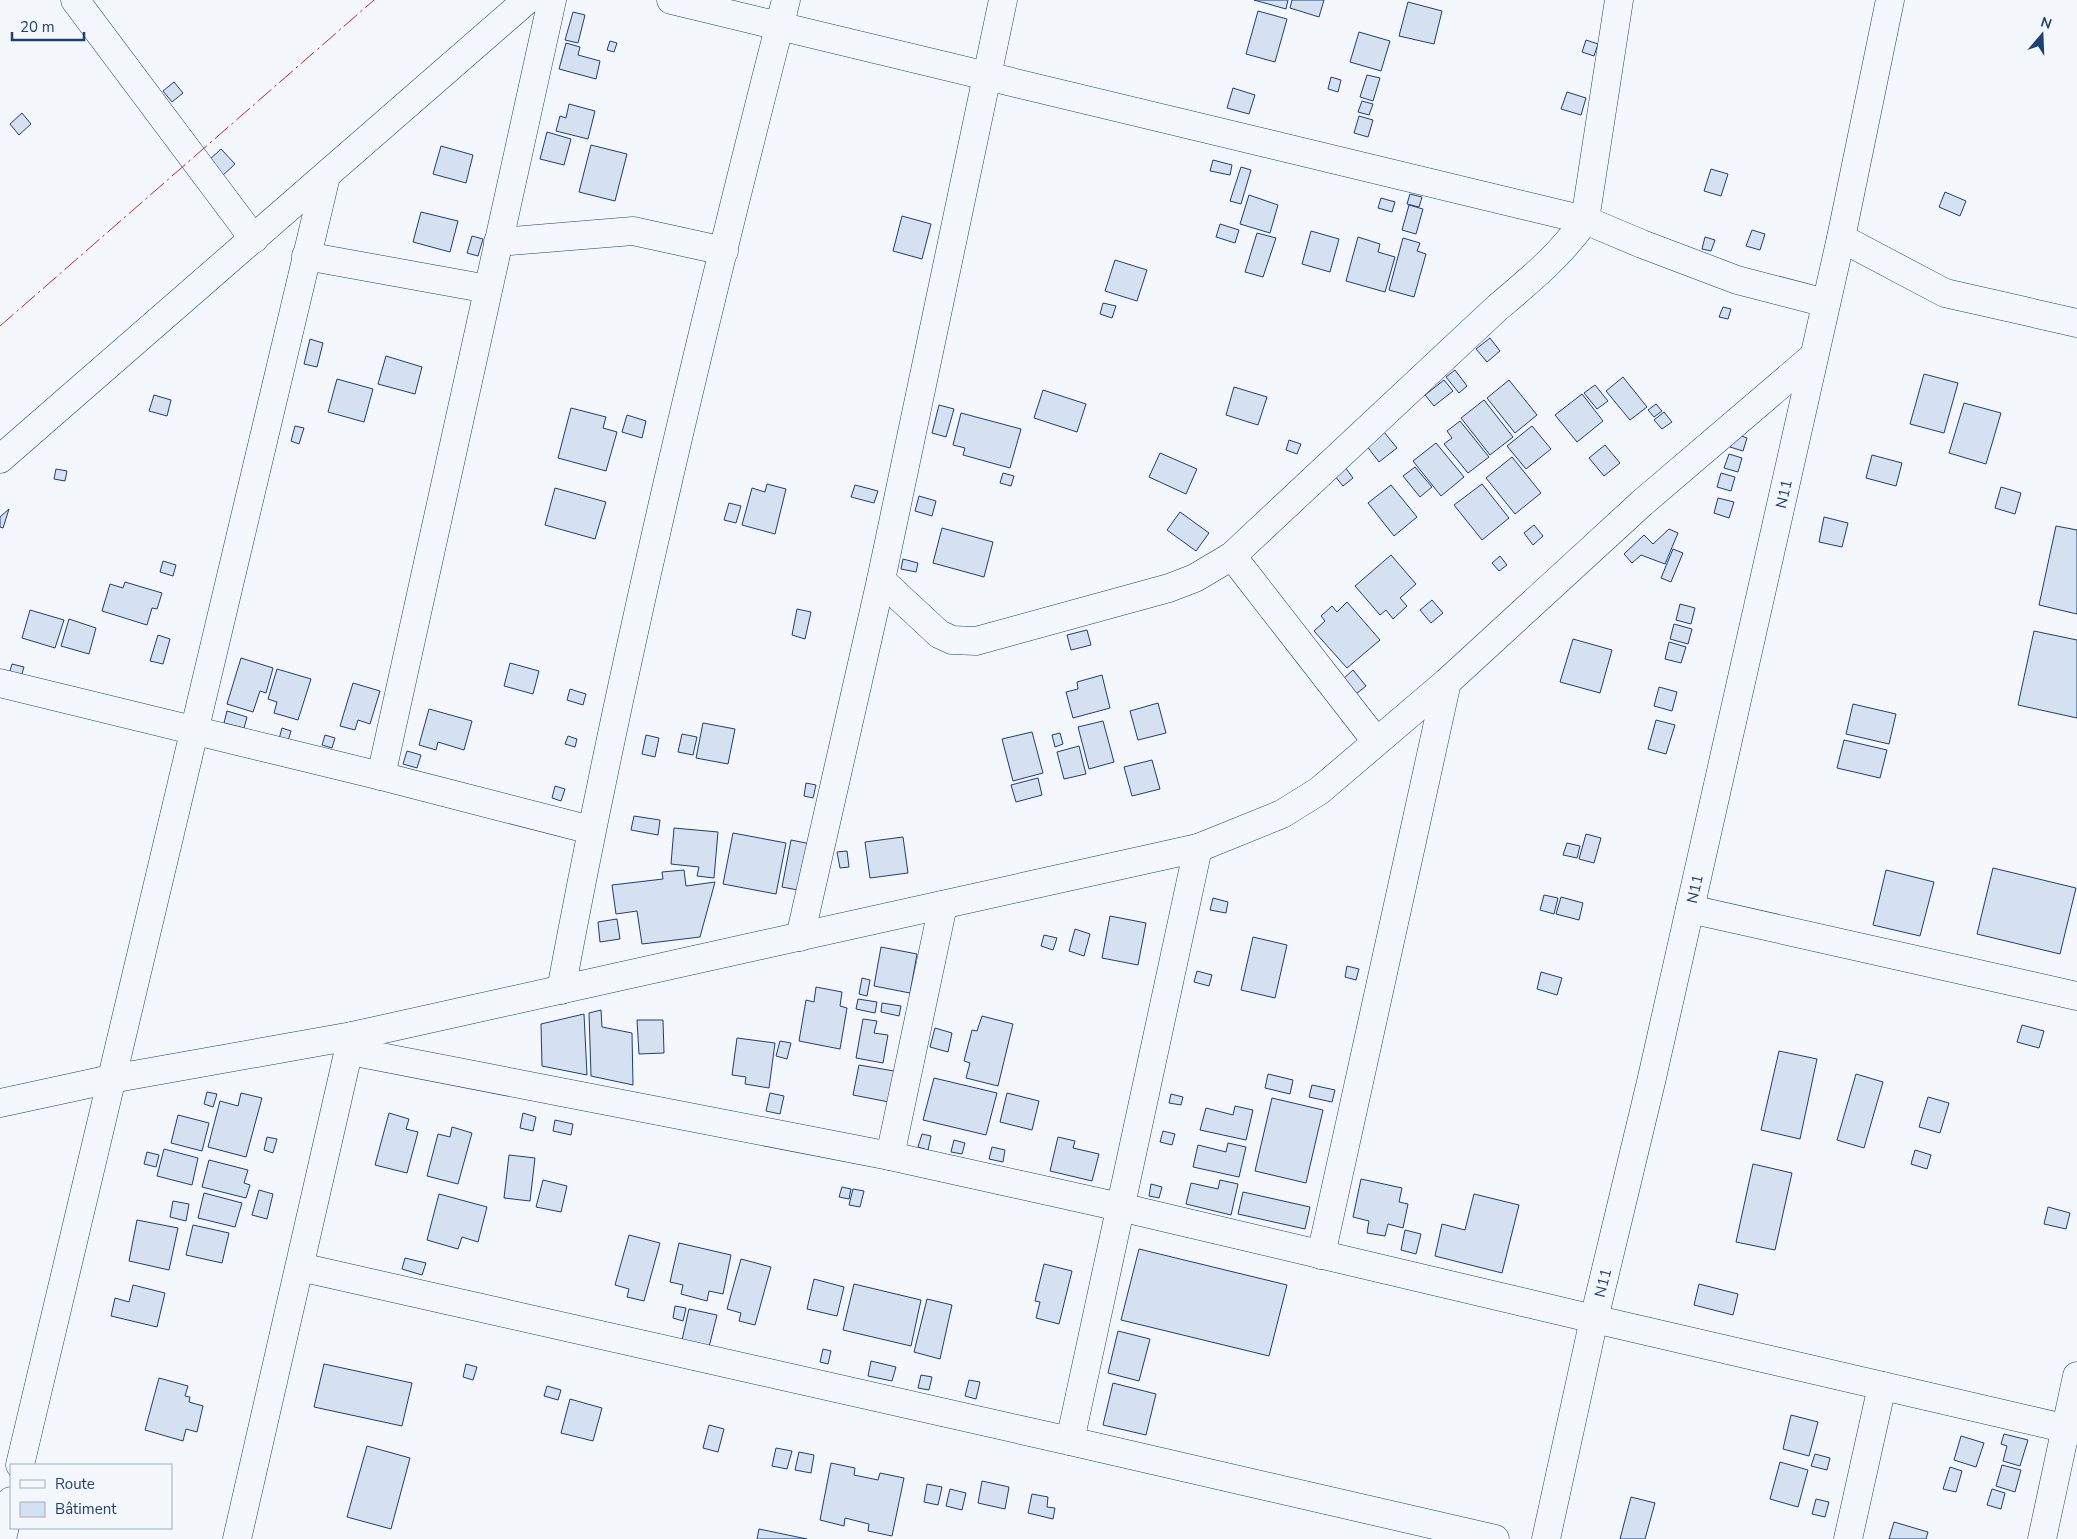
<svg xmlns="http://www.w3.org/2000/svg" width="2077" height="1539" viewBox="0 0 2077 1539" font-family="'Nunito Sans',sans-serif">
<rect width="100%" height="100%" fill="#f4f7fb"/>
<g fill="#d5e0f0" stroke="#1d3f73">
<path d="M1254,0H1288L1286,9Z"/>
<path d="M1292,0H1324L1319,17L1290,8Z"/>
<path d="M1408,2L1442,11L1434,44L1399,36Z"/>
<path d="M1258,11L1287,19L1275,62L1246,54Z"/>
<path d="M573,12L585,15L578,43L565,40Z"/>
<path d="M1359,32L1390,41L1381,71L1350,62Z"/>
<path d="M1586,40L1598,44L1594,56L1582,52Z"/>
<path d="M610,41L617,43L614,52L607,50Z"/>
<path d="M566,43L580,47L578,55L600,61L596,79L559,69Z"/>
<path d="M1367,75L1380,78L1373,101L1360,97Z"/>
<path d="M1331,77L1341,80L1338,92L1328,89Z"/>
<path d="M174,82L183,93L172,102L163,91Z"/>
<path d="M1233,88L1255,95L1249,114L1227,108Z"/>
<path d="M1567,92L1586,98L1581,115L1561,109Z"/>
<path d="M1362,101L1373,104L1369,115L1358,112Z"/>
<path d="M569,104L595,111L588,139L556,131L560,116L566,118Z"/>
<path d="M22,113L31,124L19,135L10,124Z"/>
<path d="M1359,116L1373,120L1368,137L1354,133Z"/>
<path d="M547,132L571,139L564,165L540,159Z"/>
<path d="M591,145L627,154L615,201L579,192Z"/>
<path d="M441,146L473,155L466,183L433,174Z"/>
<path d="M221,149L235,164L221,177L207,162Z"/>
<path d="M1213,160L1232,165L1230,175L1210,171Z"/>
<path d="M1241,167L1251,170L1241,204L1230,201Z"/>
<path d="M1711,169L1728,174L1721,196L1704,191Z"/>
<path d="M1945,192L1966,201L1960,216L1939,207Z"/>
<path d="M1410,194L1422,197L1419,207L1407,204Z"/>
<path d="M1249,195L1278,205L1270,233L1240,224Z"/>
<path d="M1381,198L1395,202L1392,212L1378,208Z"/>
<path d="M1409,205L1423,209L1416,234L1402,230Z"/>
<path d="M421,212L458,221L450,252L413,242Z"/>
<path d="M902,216L931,224L922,259L893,251Z"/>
<path d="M1220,224L1239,230L1235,243L1216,237Z"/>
<path d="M1752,230L1765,234L1760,250L1746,246Z"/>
<path d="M1311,231L1339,239L1330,272L1302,264Z"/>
<path d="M1257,233L1276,238L1263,277L1245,272Z"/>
<path d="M472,236L483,239L478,256L467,253Z"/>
<path d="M1358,237L1380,244L1378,252L1395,257L1385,292L1346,281Z"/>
<path d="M1705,237L1715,240L1711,251L1702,249Z"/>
<path d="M1403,238L1420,243L1417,251L1426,254L1414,297L1389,290Z"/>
<path d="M1115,260L1147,270L1137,301L1105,291Z"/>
<path d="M1103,303L1116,306L1112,318L1100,314Z"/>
<path d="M1723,307L1731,309L1728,319L1719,317Z"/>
<path d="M1490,338L1500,351L1487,362L1476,349Z"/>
<path d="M310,339L323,343L317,367L304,364Z"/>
<path d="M386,356L422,367L415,394L378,384Z"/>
<path d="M1455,370L1467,386L1459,393L1446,377Z"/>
<path d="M1924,374L1958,383L1944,433L1910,424Z"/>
<path d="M1623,377L1647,407L1630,420L1606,391Z"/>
<path d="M337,379L373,389L364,422L328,412Z"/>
<path d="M1444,380L1453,391L1434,406L1425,395Z"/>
<path d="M1509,380L1537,415L1515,433L1487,398Z"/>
<path d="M1595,385L1608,401L1597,409L1584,393Z"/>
<path d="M1234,387L1267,397L1258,425L1226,415Z"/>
<path d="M1043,390L1086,404L1077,432L1034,418Z"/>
<path d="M1582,394L1603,421L1577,442L1555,415Z"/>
<path d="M154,395L171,400L167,416L149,411Z"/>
<path d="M1484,400L1513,437L1490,455L1461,418Z"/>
<path d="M1964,403L2001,413L1986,464L1949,453Z"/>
<path d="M1656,404L1662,411L1654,417L1648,410Z"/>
<path d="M939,405L954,409L946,437L932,433Z"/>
<path d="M571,408L606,417L603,428L617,432L606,471L558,458Z"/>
<path d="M1664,412L1672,422L1662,429L1654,420Z"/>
<path d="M961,413L1021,429L1010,468L963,455L965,448L953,445Z"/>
<path d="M627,415L646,421L642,438L622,432Z"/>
<path d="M1460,421L1489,457L1468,473L1444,444L1452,438L1447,431Z"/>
<path d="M295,426L304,428L299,444L291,441Z"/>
<path d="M1532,426L1551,449L1526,469L1507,446Z"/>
<path d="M1384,432L1397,448L1379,462L1366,445Z"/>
<path d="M1734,433L1747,438L1743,451L1730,447Z"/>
<path d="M1289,440L1301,444L1297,454L1286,450Z"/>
<path d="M1436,443L1464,477L1441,496L1413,461Z"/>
<path d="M1605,445L1620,463L1604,476L1589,458Z"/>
<path d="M1160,453L1197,469L1186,494L1149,477Z"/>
<path d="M1729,454L1742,458L1738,472L1724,468Z"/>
<path d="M1872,455L1902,463L1896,486L1866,478Z"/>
<path d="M1512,457L1541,493L1515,514L1486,478Z"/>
<path d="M1345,467L1353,478L1343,486L1334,475Z"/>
<path d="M1415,467L1432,487L1420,497L1403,476Z"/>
<path d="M56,469L67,471L65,481L54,479Z"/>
<path d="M1003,473L1014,476L1011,486L1000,483Z"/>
<path d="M1721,473L1735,477L1731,491L1717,487Z"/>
<path d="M767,484L786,489L775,534L742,525L752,488L765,492Z"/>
<path d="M1482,484L1509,518L1482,540L1454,505Z"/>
<path d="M855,485L878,491L874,503L851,497Z"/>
<path d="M1391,485L1417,517L1394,536L1368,503Z"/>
<path d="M2001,487L2021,493L2015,514L1995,508Z"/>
<path d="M555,488L606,502L595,539L545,525Z"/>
<path d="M919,496L936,501L932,516L915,511Z"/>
<path d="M1718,498L1734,502L1729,518L1714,513Z"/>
<path d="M729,503L741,506L736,523L724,520Z"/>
<path d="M9,509L3,528L0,527V517Z"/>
<path d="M1180,512L1209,533L1196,551L1167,530Z"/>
<path d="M1824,517L1848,523L1842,547L1819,542Z"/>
<path d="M1534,525L1543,536L1533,545L1524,533Z"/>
<path d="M2056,526L2077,530V614L2039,605Z"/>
<path d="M942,528L993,542L984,577L933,563Z"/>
<path d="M1669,529L1678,533L1665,564L1641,555L1632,563L1624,554L1644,535L1653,544Z"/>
<path d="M1673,549L1683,553L1671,582L1661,578Z"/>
<path d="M1391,555L1416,584L1400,598L1407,606L1393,619L1386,610L1380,615L1355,586Z"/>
<path d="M1500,556L1507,565L1499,571L1492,563Z"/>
<path d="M903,559L918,563L916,572L901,569Z"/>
<path d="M163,561L176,565L173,576L160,572Z"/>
<path d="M125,582L162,593L157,609L152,608L147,625L102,611L110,584L123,588Z"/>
<path d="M1432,600L1443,613L1431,623L1420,610Z"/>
<path d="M1347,602L1380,640L1347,668L1314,631L1325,621L1321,616L1332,606L1337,612Z"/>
<path d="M1680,604L1695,608L1691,624L1676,620Z"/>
<path d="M797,609L811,612L805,639L792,635Z"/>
<path d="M30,610L64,620L55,648L22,638Z"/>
<path d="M69,619L96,628L89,654L61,646Z"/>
<path d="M1674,624L1692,629L1688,644L1670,639Z"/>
<path d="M1087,630L1091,645L1071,650L1067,635Z"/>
<path d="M2034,631L2077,640V718L2018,705Z"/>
<path d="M158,635L170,639L163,664L150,661Z"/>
<path d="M1573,639L1612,650L1600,693L1560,682Z"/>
<path d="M1669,642L1686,647L1681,663L1665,659Z"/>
<path d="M241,658L273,668L266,693L260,691L253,712L227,704Z"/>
<path d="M510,663L539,671L533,694L504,686Z"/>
<path d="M12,664L24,667L21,677L9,674Z"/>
<path d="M277,669L311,679L298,720L274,713L277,702L268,699Z"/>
<path d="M1353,670L1366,686L1356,694L1343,679Z"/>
<path d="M1102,675L1110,708L1073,718L1066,692L1078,689L1077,682Z"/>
<path d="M353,683L380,691L370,724L358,720L355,730L340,726Z"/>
<path d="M1659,687L1677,692L1672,711L1654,706Z"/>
<path d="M570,689L586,694L583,705L567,700Z"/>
<path d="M1158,703L1166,733L1138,740L1130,711Z"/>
<path d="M1853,704L1896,714L1889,744L1846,734Z"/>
<path d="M429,709L472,721L464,750L438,742L436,750L419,745Z"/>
<path d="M227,711L247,717L244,728L224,723Z"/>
<path d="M1656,720L1675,725L1666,754L1648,749Z"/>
<path d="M1103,721L1114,762L1089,769L1078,727Z"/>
<path d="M703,723L735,729L728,764L696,758Z"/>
<path d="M282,728L291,731L288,741L279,739Z"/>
<path d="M1032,732L1043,773L1013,781L1002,739Z"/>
<path d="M1060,733L1063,744L1055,747L1052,735Z"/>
<path d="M682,734L697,737L693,755L678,752Z"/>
<path d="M325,735L335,738L332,748L322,745Z"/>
<path d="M646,735L659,738L655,757L642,754Z"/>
<path d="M568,736L577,739L575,747L565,744Z"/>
<path d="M1844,740L1887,750L1880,778L1837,768Z"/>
<path d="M1079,746L1086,774L1064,779L1057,752Z"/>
<path d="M407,751L421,755L417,768L403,764Z"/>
<path d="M1152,760L1160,789L1132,796L1124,767Z"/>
<path d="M1038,778L1042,795L1016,802L1011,785Z"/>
<path d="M806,783L816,785L813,798L804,796Z"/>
<path d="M555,786L565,789L561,801L552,798Z"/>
<path d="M634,816L660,820L658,835L631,830Z"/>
<path d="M674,828L718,832L714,878L697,876L699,867L671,864Z"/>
<path d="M733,833L786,843L776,894L723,884Z"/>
<path d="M1586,834L1601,838L1594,863L1579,859Z"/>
<path d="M903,837L908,873L870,878L865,842Z"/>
<path d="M791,840L811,844L803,891L782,887Z"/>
<path d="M1567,843L1580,846L1577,858L1563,855Z"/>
<path d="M847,851L849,867L840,868L837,852Z"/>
<path d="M1993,868L2076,888L2060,954L1977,934Z"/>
<path d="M684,870L686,886L715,882L700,937L642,944L637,911L616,914L612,885L663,879L662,872Z"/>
<path d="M1886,870L1934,882L1920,936L1873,925Z"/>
<path d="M1544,895L1558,898L1554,914L1540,910Z"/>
<path d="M1561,897L1583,903L1579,920L1556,914Z"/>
<path d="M1213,898L1228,902L1226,913L1210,910Z"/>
<path d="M1110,916L1146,923L1138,965L1102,958Z"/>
<path d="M617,919L620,939L600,942L598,922Z"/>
<path d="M1075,929L1090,934L1084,956L1069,951Z"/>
<path d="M1044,935L1057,938L1053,950L1041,946Z"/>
<path d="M1253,937L1287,945L1275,998L1241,990Z"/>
<path d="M881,947L917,954L910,993L874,986Z"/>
<path d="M1347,966L1359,969L1356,980L1345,977Z"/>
<path d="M1197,971L1212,975L1209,986L1194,982Z"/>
<path d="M1541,972L1562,978L1557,995L1537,989Z"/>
<path d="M862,978L870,980L867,996L859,994Z"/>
<path d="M816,987L842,992L840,1006L847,1008L840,1049L799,1041L806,1000L814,1002Z"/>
<path d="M858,999L877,1002L875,1013L856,1009Z"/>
<path d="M882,1003L901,1006L899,1016L881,1012Z"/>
<path d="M601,1010L602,1027L632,1033L633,1085L591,1076L589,1013Z"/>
<path d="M584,1014L587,1075L542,1066L541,1024Z"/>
<path d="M982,1016L1013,1024L998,1086L966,1078L970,1063L964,1061L972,1030L977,1031Z"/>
<path d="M863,1019L877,1021L874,1033L888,1035L883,1063L856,1058Z"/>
<path d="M637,1020H663L664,1053L639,1054Z"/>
<path d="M2022,1025L2044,1031L2039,1048L2017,1042Z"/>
<path d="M935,1028L952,1033L948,1052L930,1047Z"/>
<path d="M737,1038L775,1043L769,1088L745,1084L746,1077L732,1075Z"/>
<path d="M780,1041L791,1043L787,1059L776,1056Z"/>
<path d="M1779,1051L1817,1059L1800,1139L1761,1130Z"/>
<path d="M859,1065L894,1071L889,1102L853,1095Z"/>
<path d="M1268,1074L1293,1080L1290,1094L1265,1088Z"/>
<path d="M1856,1074L1883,1082L1864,1148L1837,1140Z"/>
<path d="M934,1078L997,1093L986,1135L923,1120Z"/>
<path d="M1312,1085L1335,1090L1332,1102L1309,1097Z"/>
<path d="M207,1092L217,1094L213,1107L204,1104Z"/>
<path d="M241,1093L262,1098L246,1157L208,1147L220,1101L238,1106Z"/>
<path d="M770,1093L784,1096L780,1114L766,1111Z"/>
<path d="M1007,1093L1039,1101L1032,1130L1000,1122Z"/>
<path d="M1171,1094L1183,1097L1181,1105L1169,1103Z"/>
<path d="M1928,1097L1949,1103L1940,1133L1919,1127Z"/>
<path d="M1272,1098L1323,1110L1306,1183L1255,1171Z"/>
<path d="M1235,1106L1253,1110L1246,1140L1200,1130L1206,1108L1233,1115Z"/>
<path d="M389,1113L409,1119L406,1129L418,1132L407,1173L375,1165Z"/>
<path d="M523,1113L536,1117L533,1131L520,1128Z"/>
<path d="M178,1115L209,1123L202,1151L171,1143Z"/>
<path d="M555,1120L573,1124L571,1135L553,1131Z"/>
<path d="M452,1127L472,1133L458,1184L427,1176L438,1134L450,1137Z"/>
<path d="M1163,1131L1175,1134L1172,1145L1160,1142Z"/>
<path d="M922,1134L931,1136L928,1150L918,1147Z"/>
<path d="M267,1137L277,1139L273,1153L264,1150Z"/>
<path d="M1058,1137L1075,1141L1073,1148L1099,1154L1092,1181L1050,1171Z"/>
<path d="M954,1140L965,1143L962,1154L951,1152Z"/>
<path d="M1228,1143L1246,1147L1239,1177L1193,1167L1198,1145L1226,1152Z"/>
<path d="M992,1147L1005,1150L1003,1162L989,1159Z"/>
<path d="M164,1149L198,1158L192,1185L157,1176Z"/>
<path d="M1915,1150L1931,1155L1927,1169L1911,1164Z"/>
<path d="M147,1152L159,1155L156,1167L144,1164Z"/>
<path d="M509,1155L535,1158L530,1201L504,1198Z"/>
<path d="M209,1160L248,1170L244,1183L250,1185L246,1198L202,1187Z"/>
<path d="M1753,1164L1792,1173L1775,1250L1736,1242Z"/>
<path d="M1361,1179L1402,1188L1399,1202L1408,1204L1403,1228L1388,1224L1385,1236L1367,1233L1369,1221L1353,1217Z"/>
<path d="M543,1180L567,1186L561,1212L536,1207Z"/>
<path d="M1220,1180L1238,1184L1231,1215L1186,1204L1191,1183L1218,1189Z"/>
<path d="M1151,1184L1162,1187L1159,1198L1149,1196Z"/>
<path d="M842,1187L851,1189L849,1199L839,1197Z"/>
<path d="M853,1189L864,1191L860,1207L849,1205Z"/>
<path d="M259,1190L273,1194L267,1219L252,1215Z"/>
<path d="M1243,1192L1310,1207L1305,1229L1238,1214Z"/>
<path d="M204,1193L242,1203L235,1227L198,1218Z"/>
<path d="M439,1194L487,1207L478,1242L462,1237L458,1249L427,1240Z"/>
<path d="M1474,1194L1519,1205L1502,1273L1435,1256L1442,1224L1465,1230Z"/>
<path d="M173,1201L189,1204L186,1221L170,1217Z"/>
<path d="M2048,1207L2070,1213L2066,1229L2044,1224Z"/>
<path d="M137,1220L178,1228L169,1270L129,1261Z"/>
<path d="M193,1225L229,1233L222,1263L186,1255Z"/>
<path d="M1405,1230L1421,1234L1416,1254L1401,1250Z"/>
<path d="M629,1235L660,1243L644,1301L627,1297L629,1289L615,1285Z"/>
<path d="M679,1243L731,1255L723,1294L709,1291L707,1301L681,1294L683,1285L670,1282Z"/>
<path d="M1139,1249L1287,1285L1269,1356L1121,1320Z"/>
<path d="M405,1258L426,1263L422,1275L402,1269Z"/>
<path d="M741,1259L771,1267L755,1325L739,1321L741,1313L727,1309Z"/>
<path d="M1044,1264L1072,1271L1059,1324L1036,1318L1040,1302L1035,1301Z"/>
<path d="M814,1279L844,1287L837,1316L807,1309Z"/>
<path d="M854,1284L921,1300L911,1346L843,1330Z"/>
<path d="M1699,1284L1738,1294L1733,1315L1694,1305Z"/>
<path d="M133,1285L165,1293L157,1327L111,1316L115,1298L129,1302Z"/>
<path d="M927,1299L952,1305L940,1359L914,1352Z"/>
<path d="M675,1306L686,1308L683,1321L673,1318Z"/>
<path d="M689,1309L717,1315L707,1355L680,1349Z"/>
<path d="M1118,1331L1150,1339L1139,1381L1108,1373Z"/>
<path d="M823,1349L831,1351L828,1364L820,1362Z"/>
<path d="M871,1361L896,1367L892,1381L868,1376Z"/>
<path d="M324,1364L412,1383L402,1426L314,1407Z"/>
<path d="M466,1364L477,1367L473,1380L463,1377Z"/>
<path d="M921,1375L932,1377L929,1390L918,1388Z"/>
<path d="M159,1378L188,1386L185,1396L190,1397L189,1402L203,1406L197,1432L186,1429L183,1441L145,1430Z"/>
<path d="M969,1380L980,1382L976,1399L965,1396Z"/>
<path d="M1113,1383L1156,1394L1146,1435L1103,1425Z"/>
<path d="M547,1386L561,1390L558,1400L544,1396Z"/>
<path d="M570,1399L602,1408L593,1441L561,1433Z"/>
<path d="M1791,1415L1818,1422L1809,1456L1783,1449Z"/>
<path d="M709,1425L724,1429L718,1452L703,1448Z"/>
<path d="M2004,1434L2028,1440L2020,1466L2003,1461L2007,1446L2001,1444Z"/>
<path d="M1961,1436L1984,1443L1976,1467L1954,1460Z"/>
<path d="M367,1446L410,1458L391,1529L347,1517Z"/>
<path d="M776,1448L792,1451L787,1469L772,1466Z"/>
<path d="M799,1452L814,1455L811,1473L795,1470Z"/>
<path d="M1815,1454L1830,1458L1827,1470L1811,1466Z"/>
<path d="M1780,1462L1808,1470L1798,1507L1770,1499Z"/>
<path d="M831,1463L855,1468L854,1475L878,1480L880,1473L904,1478L892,1536L868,1531L869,1524L845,1518L844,1526L820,1520Z"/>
<path d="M2002,1465L2021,1470L2015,1492L1996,1486Z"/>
<path d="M1950,1467L1962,1471L1956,1492L1943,1489Z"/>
<path d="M982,1481L1009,1487L1005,1509L978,1503Z"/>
<path d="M927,1484L942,1487L938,1505L924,1502Z"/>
<path d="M950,1489L966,1493L962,1510L946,1506Z"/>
<path d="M1992,1489L2005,1493L2001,1509L1987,1505Z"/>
<path d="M1032,1494L1048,1497L1047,1507L1055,1508L1053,1519L1028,1513Z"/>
<path d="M1631,1497L1655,1503L1645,1539H1620Z"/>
<path d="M1816,1499L1829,1502L1825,1517L1812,1514Z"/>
<path d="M1894,1522L1928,1532L1926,1539H1889Z"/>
<path d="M759,1529L807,1539H757Z"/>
</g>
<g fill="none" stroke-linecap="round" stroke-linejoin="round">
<defs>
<g id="minor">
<path d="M75,0L254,239"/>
<path d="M671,0L1585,220L1642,244L1737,280L1826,303"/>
<path d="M498,242L633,231L724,251"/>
<path d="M306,256L488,289"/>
<path d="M0,459L527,0"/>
<path d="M1232,556L1376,741"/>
<path d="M881,580L939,634L952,640L976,641L1169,588L1195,578L1232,556L1497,308C1529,281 1561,255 1585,220L1619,0"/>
<path d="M0,683L381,776L591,830"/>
<path d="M381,776L552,0"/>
<path d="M1690,909L2077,996"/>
<path d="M800,937L881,580L1003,0"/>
<path d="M561,990C623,657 702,328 786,0"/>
<path d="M350,1051L890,1156L1120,1207L1594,1319L2077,1431"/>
<path d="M0,1103L111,1079L352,1036L1198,848L1282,814L1319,791L1447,682L1642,503L1814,356"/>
<path d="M890,1156L943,905"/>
<path d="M1321,1255L1447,682"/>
<path d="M300,1267L1070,1441L1495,1539"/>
<path d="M1070,1441L1198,848"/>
<path d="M20,1465L326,176"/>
<path d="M2,1539L11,1501"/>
<path d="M237,1539L352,1036"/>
<path d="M1848,1539L1882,1386"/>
<path d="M2042,1539L2077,1376"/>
</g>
<path id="major" d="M1546,1539L1594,1319L1651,1082L1841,238"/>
<path id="highway" d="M1890,0L1841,238L1945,293L2077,323"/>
</defs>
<use href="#minor" stroke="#1d3f73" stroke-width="29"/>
<use href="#major" stroke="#1d3f73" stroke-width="29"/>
<use href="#highway" stroke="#1d3f73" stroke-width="29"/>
<use href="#minor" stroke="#f4f7fb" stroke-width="28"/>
<use href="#major" stroke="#f4f7fb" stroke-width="28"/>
<use href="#highway" stroke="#f4f7fb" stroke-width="28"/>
<path stroke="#c62828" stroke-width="1" stroke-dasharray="18 4 2.5 4" stroke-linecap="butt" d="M0,326L374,0"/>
</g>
<g text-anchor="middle" stroke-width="4" stroke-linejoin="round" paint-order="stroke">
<g font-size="15" fill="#1d3f73" stroke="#f4f7fb">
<text transform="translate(1784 494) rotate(-77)" y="5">N11</text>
<text transform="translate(1695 889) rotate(-77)" y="5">N11</text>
<text transform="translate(1603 1283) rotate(-76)" y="5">N11</text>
</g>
</g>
<rect x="10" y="1464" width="162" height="65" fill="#f4f7fb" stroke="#9eadc5"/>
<rect x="20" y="1480" width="25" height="8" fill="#f4f7fb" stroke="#9eadc5"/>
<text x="55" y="1489" font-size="15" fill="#1d3f73">Route</text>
<rect x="20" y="1502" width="25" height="15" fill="#d5e0f0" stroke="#9eadc5"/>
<text x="55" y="1514" font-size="15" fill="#1d3f73">Bâtiment</text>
<g transform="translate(2042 35) rotate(19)" stroke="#f4f7fb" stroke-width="4" paint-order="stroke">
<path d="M0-4L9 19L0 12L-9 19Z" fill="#1d3f73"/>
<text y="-8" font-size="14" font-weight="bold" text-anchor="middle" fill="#1d3f73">N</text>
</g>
<path d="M12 32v8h72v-8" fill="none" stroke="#1d3f73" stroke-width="2.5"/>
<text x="20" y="32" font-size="15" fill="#1d3f73" stroke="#f4f7fb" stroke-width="4" paint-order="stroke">20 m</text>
</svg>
